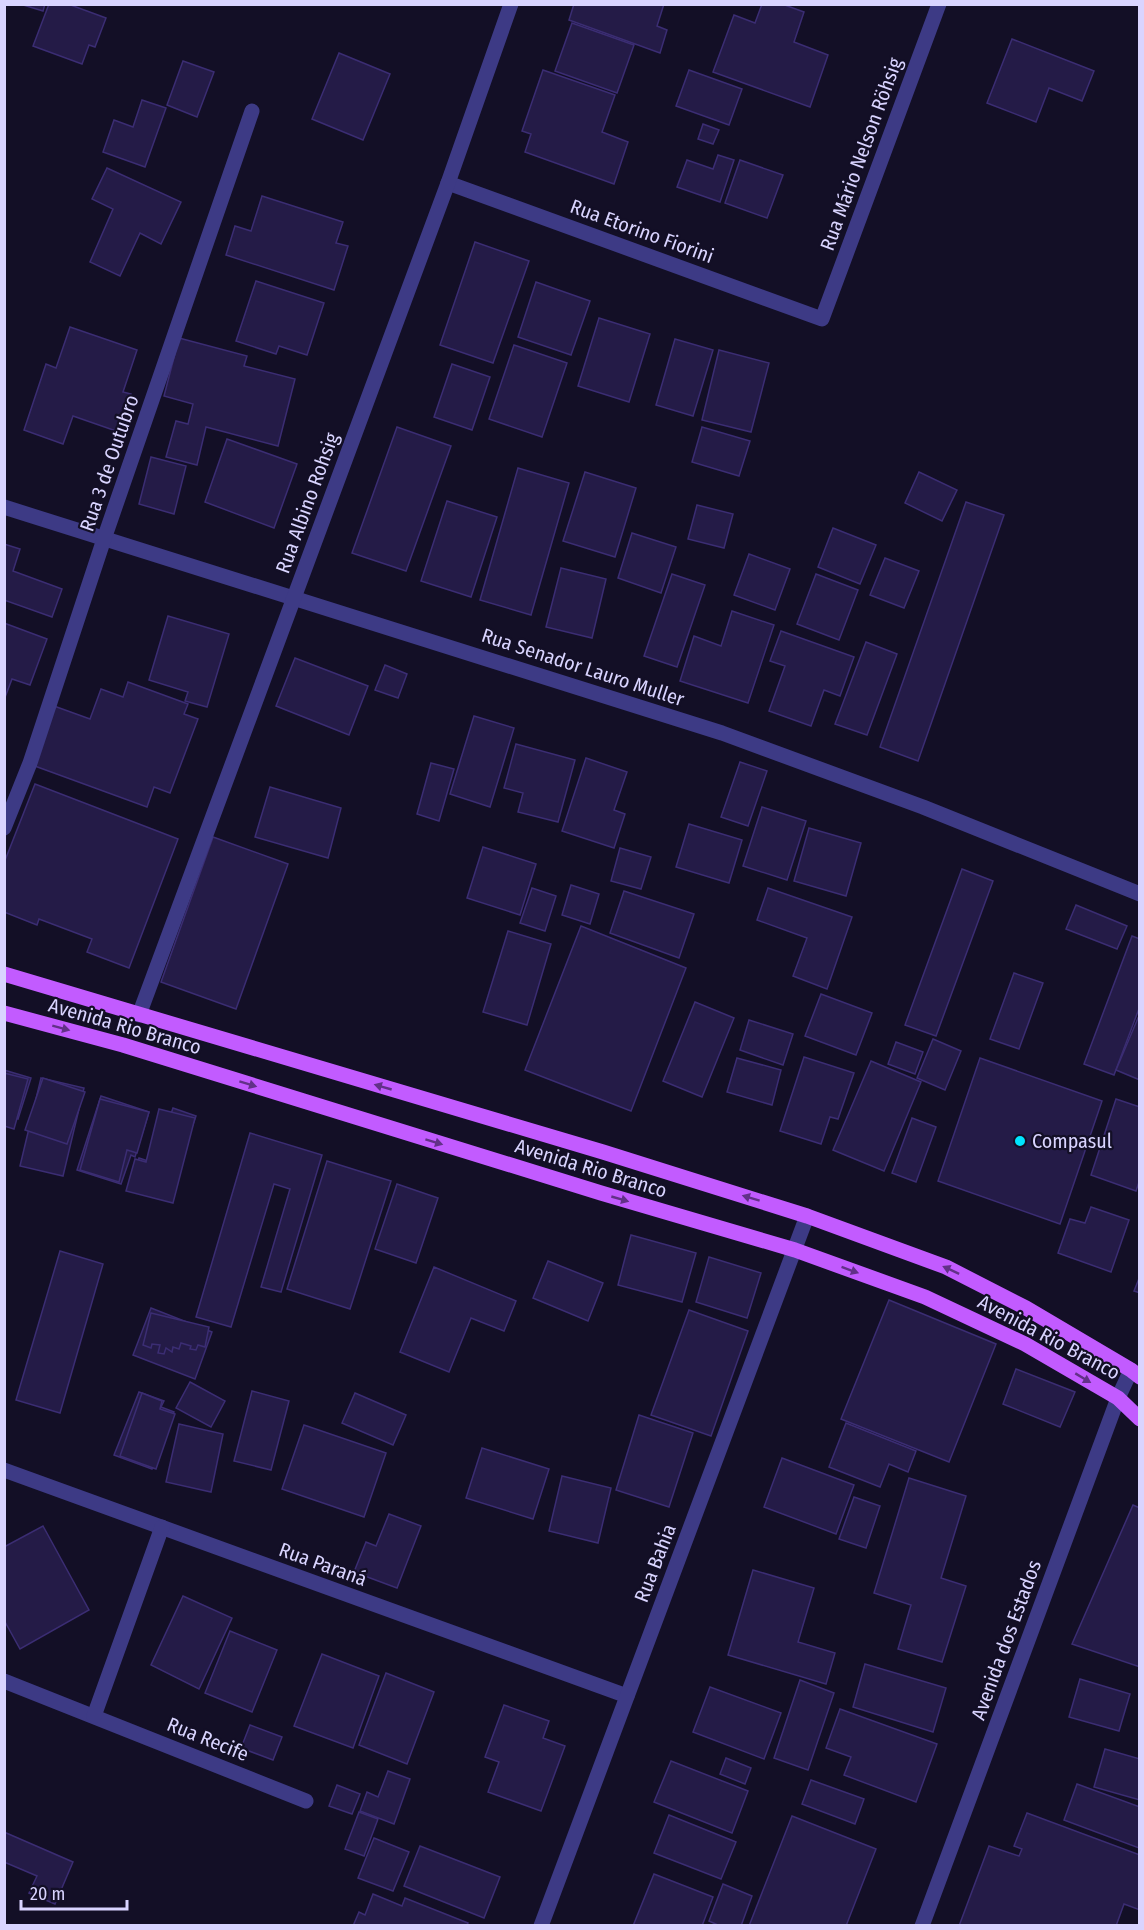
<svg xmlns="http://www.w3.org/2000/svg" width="1144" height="1930" viewBox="0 0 1144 1930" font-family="'Fira Sans Condensed',sans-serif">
<rect width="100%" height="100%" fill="#130f26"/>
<g fill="#241b47" stroke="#3b2d73" stroke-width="1.5">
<path d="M20,4H45L43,11Z"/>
<path d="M49,4H68L106,18L95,47L89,45L82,64L33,46Z"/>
<path d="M574,4H664L657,26L667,30L660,53L569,20Z"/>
<path d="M762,4H782L804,12L794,42L828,55L810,107L713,72L734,15L755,23Z"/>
<path d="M572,23L634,45L617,93L555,71Z"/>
<path d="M1012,39L1094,71L1082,101L1049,88L1036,122L987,103Z"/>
<path d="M339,53L390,74L363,140L312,119Z"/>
<path d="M183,61L214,72L197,117L167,105Z"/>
<path d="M543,70L615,95L602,132L628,142L614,184L525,152L531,134L522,131Z"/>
<path d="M689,70L742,89L729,125L676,106Z"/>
<path d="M142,100L166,108L145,167L103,152L114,120L133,127Z"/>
<path d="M703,124L719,130L713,144L698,139Z"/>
<path d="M718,155L734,160L720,202L677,187L687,160L713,169Z"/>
<path d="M740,160L783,175L767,218L725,203Z"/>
<path d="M107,168L181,202L161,244L140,233L120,276L90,262L113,209L92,199Z"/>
<path d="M262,196L343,222L336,243L348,246L334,290L226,255L235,226L251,231Z"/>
<path d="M475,242L529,261L493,363L440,345Z"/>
<path d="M256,281L324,303L307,355L279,346L276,354L236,341Z"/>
<path d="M536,282L590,301L571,355L518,337Z"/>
<path d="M599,318L650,334L629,402L578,386Z"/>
<path d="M70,327L137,350L123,392L131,394L119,432L73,416L63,444L24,430L46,364L56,368Z"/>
<path d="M179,338L247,356L244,366L295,379L278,446L206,427L197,465L166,457L176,421L188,424L193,404L164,396Z"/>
<path d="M675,339L713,350L693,416L656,405Z"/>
<path d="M514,345L567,363L542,437L489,419Z"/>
<path d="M719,350L769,363L751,432L702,420Z"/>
<path d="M452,364L490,377L472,430L434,417Z"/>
<path d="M397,427L451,446L406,571L352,553Z"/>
<path d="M702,427L750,441L739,476L692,462Z"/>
<path d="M227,439L297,464L274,528L205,502Z"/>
<path d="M151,457L186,466L174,514L139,504Z"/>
<path d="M518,468L569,483L531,615L480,600Z"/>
<path d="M585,472L636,488L615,557L563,541Z"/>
<path d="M919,472L957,490L942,521L905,503Z"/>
<path d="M447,501L497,517L471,597L421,581Z"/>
<path d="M966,502L1004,515L918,761L880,747Z"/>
<path d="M697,505L733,514L724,548L688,539Z"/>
<path d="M833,528L876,545L860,584L818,567Z"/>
<path d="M632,533L676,547L661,593L618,578Z"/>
<path d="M4,544L20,549L13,571L62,589L52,617L4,600Z"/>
<path d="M749,554L790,569L775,610L734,595Z"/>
<path d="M885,558L919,571L904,608L870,595Z"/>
<path d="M561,568L606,579L592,638L546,627Z"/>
<path d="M672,574L705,585L677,667L644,656Z"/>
<path d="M816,574L858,590L839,640L797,624Z"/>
<path d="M732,611L774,625L748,703L680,681L694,636L721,646Z"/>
<path d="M168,616L229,634L207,707L185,701L188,692L149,680Z"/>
<path d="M4,623L47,639L30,685L12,679L4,700Z"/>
<path d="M781,631L854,657L840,696L824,690L811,726L769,711L785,666L770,661Z"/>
<path d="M866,642L897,654L867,735L835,724Z"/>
<path d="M295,658L368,686L349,735L276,706Z"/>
<path d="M385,665L407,674L398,698L375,690Z"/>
<path d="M128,682L188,704L184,714L198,719L170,793L154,787L147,807L32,765L54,706L90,719L101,689L123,697Z"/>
<path d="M474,716L514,728L490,807L450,794Z"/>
<path d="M516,744L575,760L558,822L518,812L523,793L504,788Z"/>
<path d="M586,758L627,772L614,810L625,814L614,848L562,831Z"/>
<path d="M740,762L767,771L748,826L721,817Z"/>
<path d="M431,763L454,769L439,821L417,814Z"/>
<path d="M35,784L178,839L129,968L87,952L92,939L39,919L37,925L4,912V863Z"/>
<path d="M270,787L341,808L328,858L255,837Z"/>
<path d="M762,807L806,821L787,880L743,866Z"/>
<path d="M689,824L742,840L729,883L676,867Z"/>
<path d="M809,828L861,843L846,896L794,881Z"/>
<path d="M213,837L288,864L236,1009L161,982Z"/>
<path d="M483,847L536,864L520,915L467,898Z"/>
<path d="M620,848L651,857L641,889L611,881Z"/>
<path d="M962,869L993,881L936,1036L905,1025Z"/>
<path d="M571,885L599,894L590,924L562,915Z"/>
<path d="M532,888L556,896L545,931L520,923Z"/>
<path d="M768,888L852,917L827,989L793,976L807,938L757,920Z"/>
<path d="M624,891L694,914L679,958L610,933Z"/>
<path d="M1076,905L1127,926L1117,949L1066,929Z"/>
<path d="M581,926L686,968L631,1111L525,1070Z"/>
<path d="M508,931L551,944L527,1025L483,1012Z"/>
<path d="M1132,936L1140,939V1006L1114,1075L1084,1064Z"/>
<path d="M1014,973L1043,983L1019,1049L990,1039Z"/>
<path d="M821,994L872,1013L856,1055L805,1036Z"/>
<path d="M695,1002L734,1018L702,1097L663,1081Z"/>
<path d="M1138,1018L1140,1019V1080L1116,1070Z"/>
<path d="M749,1020L793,1034L783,1065L740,1050Z"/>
<path d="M933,1039L961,1051L945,1090L917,1078Z"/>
<path d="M896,1042L923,1052L915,1074L888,1064Z"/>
<path d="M804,1057L854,1073L838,1119L830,1117L821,1144L780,1131Z"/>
<path d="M737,1058L781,1070L772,1105L727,1092Z"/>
<path d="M980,1058L1102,1101L1060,1224L938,1181Z"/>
<path d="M871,1061L921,1082L884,1171L833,1150Z"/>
<path d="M4,1070L31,1078L18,1119L6,1115L4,1120Z"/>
<path d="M4,1073L28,1079L14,1129L4,1126Z"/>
<path d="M41,1078L84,1088L63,1176L20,1166Z"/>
<path d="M43,1078L85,1092L67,1144L25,1130Z"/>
<path d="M101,1096L149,1112L135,1157L131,1155L121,1184L77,1170Z"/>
<path d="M100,1099L149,1112L137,1153L127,1150L119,1182L80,1170Z"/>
<path d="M1116,1099L1140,1107V1179L1136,1191L1091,1175Z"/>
<path d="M173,1108L196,1116L167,1198L129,1185L139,1158L154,1163Z"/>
<path d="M159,1109L195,1118L173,1203L126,1191L135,1159L146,1162Z"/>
<path d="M912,1118L936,1127L916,1182L892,1173Z"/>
<path d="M250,1133L322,1155L281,1292L261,1287L290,1189L274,1184L231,1327L196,1317Z"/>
<path d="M327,1161L391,1181L350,1309L287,1289Z"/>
<path d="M397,1184L438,1198L416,1263L375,1249Z"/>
<path d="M1091,1207L1129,1220L1111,1272L1058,1253L1070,1219L1085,1223Z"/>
<path d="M631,1235L696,1253L682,1302L618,1285Z"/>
<path d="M60,1251L103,1264L60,1413L16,1400Z"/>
<path d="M709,1257L761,1273L747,1318L696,1302Z"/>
<path d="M548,1261L603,1283L588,1321L533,1298Z"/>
<path d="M434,1267L516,1301L504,1331L471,1318L449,1372L400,1352Z"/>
<path d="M1140,1276V1293L1134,1291Z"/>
<path d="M889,1300L996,1344L949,1462L841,1419Z"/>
<path d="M151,1308L212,1332L195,1379L133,1355Z"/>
<path d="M689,1310L748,1331L711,1436L651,1415Z"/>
<path d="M151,1313L209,1327L205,1347L198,1345L196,1350L190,1349L191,1346L181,1343L179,1349L173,1347L172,1352L166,1348L164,1354L158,1353L160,1345L152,1344L151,1348L143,1345Z"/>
<path d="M1016,1369L1075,1392L1060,1427L1003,1404Z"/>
<path d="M190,1382L225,1401L211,1427L176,1408Z"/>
<path d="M252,1391L289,1401L271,1470L234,1461Z"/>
<path d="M139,1392L164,1401L161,1407L174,1412L152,1469L114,1455Z"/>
<path d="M142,1393L162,1401L160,1409L175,1414L156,1469L120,1456Z"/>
<path d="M355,1393L406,1415L393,1445L342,1423Z"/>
<path d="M639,1415L693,1433L669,1507L616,1490Z"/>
<path d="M846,1423L916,1451L908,1472L889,1464L880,1487L829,1467Z"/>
<path d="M179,1424L223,1434L211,1492L166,1482Z"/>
<path d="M304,1425L386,1453L364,1517L282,1489Z"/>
<path d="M482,1448L549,1469L533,1519L466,1498Z"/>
<path d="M782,1458L854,1485L836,1534L764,1507Z"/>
<path d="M562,1476L611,1488L598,1543L549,1531Z"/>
<path d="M909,1478L966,1496L941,1578L966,1586L942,1662L898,1649L911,1605L874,1593Z"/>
<path d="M854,1497L880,1506L866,1548L839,1539Z"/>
<path d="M1133,1505L1140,1508V1667L1072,1644Z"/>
<path d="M389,1514L421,1526L397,1588L354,1572L366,1542L376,1546Z"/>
<path d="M43,1526L89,1610L20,1649L4,1620V1547Z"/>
<path d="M753,1570L814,1588L798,1642L835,1653L826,1684L728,1655Z"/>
<path d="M183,1596L232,1618L199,1689L151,1665Z"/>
<path d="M230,1631L277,1650L252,1712L205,1693Z"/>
<path d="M322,1654L379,1676L353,1748L294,1726Z"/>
<path d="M865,1664L946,1688L933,1732L853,1707Z"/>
<path d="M386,1673L434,1692L407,1764L359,1745Z"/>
<path d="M1080,1679L1130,1694L1119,1731L1069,1717Z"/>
<path d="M800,1680L834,1693L808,1770L774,1758Z"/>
<path d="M710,1687L781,1713L764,1759L693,1732Z"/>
<path d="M504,1705L549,1721L543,1738L565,1746L541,1811L488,1792L499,1762L485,1757Z"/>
<path d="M840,1709L937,1744L916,1802L844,1775L851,1757L826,1748Z"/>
<path d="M250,1725L282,1737L273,1760L241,1748Z"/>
<path d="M1105,1749L1140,1759V1800L1094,1787Z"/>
<path d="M726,1758L751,1768L745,1784L720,1774Z"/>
<path d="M671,1761L748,1791L732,1833L654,1802Z"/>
<path d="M388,1771L410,1779L394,1824L360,1811L367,1792L378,1797Z"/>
<path d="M811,1780L864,1799L855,1824L802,1804Z"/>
<path d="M1077,1784L1140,1807L1139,1848L1064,1820Z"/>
<path d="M337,1785L360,1794L352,1814L329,1806Z"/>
<path d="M359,1812L378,1819L364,1856L345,1849Z"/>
<path d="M1027,1813L1140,1855V1910L1124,1904L1116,1926H959L989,1846L1019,1856L1022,1849L1014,1846Z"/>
<path d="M669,1815L736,1842L721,1879L654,1853Z"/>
<path d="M792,1816L876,1849L846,1926H749Z"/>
<path d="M4,1832L73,1862L55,1904L29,1893L37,1876L4,1862Z"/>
<path d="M374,1838L409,1852L393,1891L358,1878Z"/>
<path d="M420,1846L500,1877L484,1918L404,1886Z"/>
<path d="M654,1874L713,1897L702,1926H633Z"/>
<path d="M723,1884L752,1896L741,1926H720L709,1921Z"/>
<path d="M373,1894L402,1906L405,1898L468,1923L467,1926H353L359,1912L365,1915Z"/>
</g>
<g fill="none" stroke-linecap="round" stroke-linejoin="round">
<g stroke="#3d3a85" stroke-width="15">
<path d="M448,183L822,319L939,4"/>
<path d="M4,507L722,733L923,807L1140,894"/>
<path d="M4,828L30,763L104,539L252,111"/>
<path d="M139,1015L448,183L511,4"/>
<path d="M4,1470L627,1696"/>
<path d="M4,1681L306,1801"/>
<path d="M94,1716L162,1527"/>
<path d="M541,1926L807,1216"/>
<path d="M922,1926L1118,1398L1131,1370"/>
</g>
<g stroke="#c25bff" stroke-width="15">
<path d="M4,974L603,1152L807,1216L946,1267L1026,1308L1131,1370L1140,1377"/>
<path d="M4,1013L123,1045L601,1193L795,1250L925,1297L1025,1344L1118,1398L1140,1419"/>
</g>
</g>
<defs><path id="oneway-solid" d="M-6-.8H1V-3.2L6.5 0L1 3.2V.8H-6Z" transform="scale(1.5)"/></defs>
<g fill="#623188">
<use href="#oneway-solid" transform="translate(61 1028) rotate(15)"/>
<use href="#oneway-solid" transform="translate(248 1084) rotate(17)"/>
<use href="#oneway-solid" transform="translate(383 1087) rotate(-164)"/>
<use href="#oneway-solid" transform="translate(434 1142) rotate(17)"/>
<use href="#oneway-solid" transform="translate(751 1198) rotate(-163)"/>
<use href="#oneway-solid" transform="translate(620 1199) rotate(16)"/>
<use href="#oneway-solid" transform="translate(850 1270) rotate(20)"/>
<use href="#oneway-solid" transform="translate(951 1270) rotate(-155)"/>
<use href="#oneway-solid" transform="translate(1083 1378) rotate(31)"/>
</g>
<circle fill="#00e5ff" stroke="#130f26" stroke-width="2" cx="1020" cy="1141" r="6"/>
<g text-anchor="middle" stroke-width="4.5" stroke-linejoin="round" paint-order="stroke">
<g font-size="20" fill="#d9d4ff" stroke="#130f26">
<text transform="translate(861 154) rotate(-70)" y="7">Rua Mário Nelson Röhsig</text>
<text transform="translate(642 231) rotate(20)" y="7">Rua Etorino Fiorini</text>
<text transform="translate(109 463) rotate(-71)" y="7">Rua 3 de Outubro</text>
<text transform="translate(307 503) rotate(-70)" y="7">Rua Albino Rohsig</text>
<text transform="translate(583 667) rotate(18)" y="7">Rua Senador Lauro Muller</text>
<text transform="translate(125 1026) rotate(16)" y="7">Avenida Rio Branco</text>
<text transform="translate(591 1168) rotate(17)" y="7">Avenida Rio Branco</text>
<text transform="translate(1049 1337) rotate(28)" y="7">Avenida Rio Branco</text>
<text transform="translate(655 1563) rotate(-69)" y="7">Rua Bahia</text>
<text transform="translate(323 1564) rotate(20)" y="7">Rua Paraná</text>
<text transform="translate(1006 1640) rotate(-70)" y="7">Avenida dos Estados</text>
<text transform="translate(208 1739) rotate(22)" y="7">Rua Recife</text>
</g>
<g font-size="20" fill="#d9d4ff" stroke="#130f26" text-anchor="start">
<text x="1032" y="1148">Compasul</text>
</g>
</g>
<rect width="1144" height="1930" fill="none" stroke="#d9d4ff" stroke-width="12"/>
<path d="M21 1900v9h106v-9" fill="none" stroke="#d9d4ff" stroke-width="3"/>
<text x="30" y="1900" font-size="18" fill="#d9d4ff" stroke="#130f26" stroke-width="4.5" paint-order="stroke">20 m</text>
</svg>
